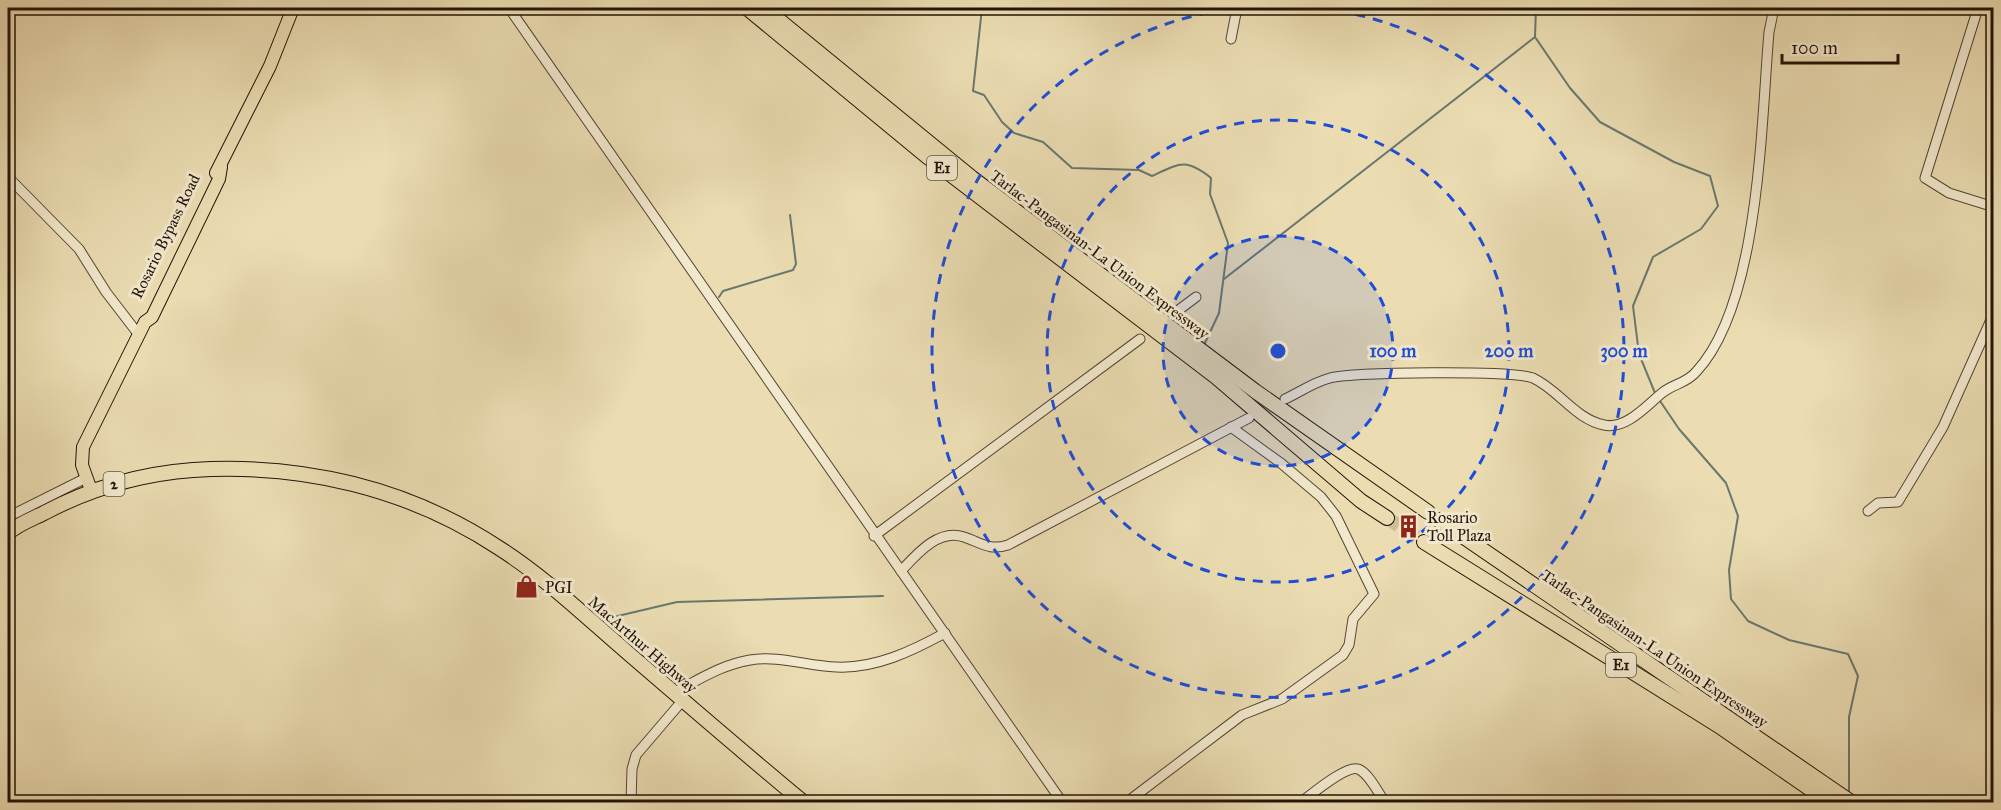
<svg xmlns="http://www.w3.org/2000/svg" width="2001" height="810" viewBox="0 0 2001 810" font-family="'IM FELL Great Primer',serif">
<rect width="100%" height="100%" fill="#ebdcb2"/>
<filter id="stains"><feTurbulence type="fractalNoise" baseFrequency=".00333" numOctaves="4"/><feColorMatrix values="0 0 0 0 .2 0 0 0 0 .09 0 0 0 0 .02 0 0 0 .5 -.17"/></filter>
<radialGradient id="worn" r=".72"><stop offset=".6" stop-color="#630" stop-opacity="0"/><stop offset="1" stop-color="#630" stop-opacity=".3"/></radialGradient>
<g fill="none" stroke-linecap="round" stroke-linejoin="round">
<g stroke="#69786e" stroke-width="2">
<path d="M982,8L973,91L984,95L1002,122L1014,133L1043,142L1072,168L1139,170L1152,176C1180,163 1186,158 1211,178L1210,194L1228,243L1219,313L1204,345"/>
<path d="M1536,8L1535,37L1570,88L1600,122L1674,162L1710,176L1718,206L1701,229L1653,257L1633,306L1639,354L1655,393"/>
<path d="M1224,279L1535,37"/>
<path d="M719,297L723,291L793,270L796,264L790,215"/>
<path d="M1658,398L1679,429L1726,483L1738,516L1729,570L1731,599L1748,621L1789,640L1848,654L1858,676L1849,717V794"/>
<path d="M605,619L677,602L883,596"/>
</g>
<path stroke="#cdbe98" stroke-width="14" stroke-dasharray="14 7" stroke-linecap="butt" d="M1387,518L1424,542"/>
<defs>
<g id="minor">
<path d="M509,8L1062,802"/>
<path d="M1978,8L1925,178L1949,193L1994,207"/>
<path d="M1231,39L1237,8"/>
<path d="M8,177L79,249L106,292L139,335"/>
<path d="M1168,318L1196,297"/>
<path d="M1285,399C1300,392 1314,382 1330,378C1353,372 1513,370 1533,378C1559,390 1575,419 1604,425C1626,430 1647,405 1662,393C1673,384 1687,383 1696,372C1760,304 1761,123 1769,32L1774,8"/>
<path d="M1868,511L1878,503L1898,502L1943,427L1994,313"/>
<path d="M8,517L86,478"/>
<path d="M874,536L1140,339"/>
<path d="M901,571C916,555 938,528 964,537C982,543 989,551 1008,545L1249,418"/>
<path d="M675,692C700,679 721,665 750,660C779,655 807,666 836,667C875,669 912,651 945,633"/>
<path d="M631,802L632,769L636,755L683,700"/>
<path d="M1127,802L1242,715L1282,699L1343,655L1349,645L1353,619L1374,594L1336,516L1321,497L1282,464L1231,427"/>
<path d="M1301,802C1311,795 1346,765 1358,769C1369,773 1378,793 1385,802"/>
</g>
<g id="major">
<path d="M216,173L270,66L293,8"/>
<path d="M91,490L82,465L83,447L145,322L152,317L219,179L221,167"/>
</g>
<g id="highway">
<path d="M747,8L929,158L1216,377L1361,501L1387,518"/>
<path d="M764,8L972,178L1255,391L1428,512"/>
<path d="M1439,520L1851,802"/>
<path d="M8,533C18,524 32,519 44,513C91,488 139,474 193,470C302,463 408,488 499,548C546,578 586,617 628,653C686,703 744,753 803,802"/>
<path d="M1424,542L1719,726L1829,802"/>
</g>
</defs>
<use href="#minor" stroke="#544632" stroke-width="11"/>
<use href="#major" stroke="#221408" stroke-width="14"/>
<use href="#highway" stroke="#221408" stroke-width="16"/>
<use href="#minor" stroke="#f2e8cd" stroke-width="9"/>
<use href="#major" stroke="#ebdcb2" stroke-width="12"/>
<use href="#highway" stroke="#ebdcb2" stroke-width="14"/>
</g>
<circle cx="1278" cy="351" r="115" fill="#1d4ed8" fill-opacity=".12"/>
<g fill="none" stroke="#1d4ed8" stroke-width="3" stroke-dasharray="10 8">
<circle cx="1278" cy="351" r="115"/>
<circle cx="1278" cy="351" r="231"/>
<path d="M1320 8A346 346 0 1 1 1236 8"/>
</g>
<defs>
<symbol id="building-bare" viewBox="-9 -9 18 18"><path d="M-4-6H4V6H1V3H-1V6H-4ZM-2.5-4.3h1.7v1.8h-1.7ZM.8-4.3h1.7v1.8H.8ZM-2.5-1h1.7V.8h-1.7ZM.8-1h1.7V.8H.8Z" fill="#8f2418" stroke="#f2e8cd" stroke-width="2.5" paint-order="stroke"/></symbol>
<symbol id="shop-bare" viewBox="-9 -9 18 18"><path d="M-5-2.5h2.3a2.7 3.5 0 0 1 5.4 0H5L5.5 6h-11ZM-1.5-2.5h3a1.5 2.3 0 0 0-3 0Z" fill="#8f2418" stroke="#f2e8cd" stroke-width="2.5" paint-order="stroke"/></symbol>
</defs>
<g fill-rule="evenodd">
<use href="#building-bare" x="1392" y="510" width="33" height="33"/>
<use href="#shop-bare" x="510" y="570" width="33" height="33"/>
</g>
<g text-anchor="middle" stroke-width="6" stroke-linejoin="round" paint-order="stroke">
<g fill="#f2e8cd" stroke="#605443" stroke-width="1.5">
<rect x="927" y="156" width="30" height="24" rx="4.5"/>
<rect x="103.5" y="472" width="21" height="24" rx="4.5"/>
<rect x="1606" y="653" width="30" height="24" rx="4.5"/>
</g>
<g font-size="15" font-weight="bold" fill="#221408">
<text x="942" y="173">E1</text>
<text x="114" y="489">2</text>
<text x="1621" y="670">E1</text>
</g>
<g font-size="16" fill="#221408" stroke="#f2e8cd">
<text transform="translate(165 236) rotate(-64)" y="6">Rosario Bypass Road</text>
<text transform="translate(1100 254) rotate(37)" y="6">Tarlac-Pangasinan-La Union Expressway</text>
<text transform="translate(643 644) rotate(41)" y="6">MacArthur Highway</text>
<text transform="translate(1655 648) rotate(34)" y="6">Tarlac-Pangasinan-La Union Expressway</text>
</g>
<g font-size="16" fill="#221408" stroke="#f2e8cd" text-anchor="start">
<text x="1427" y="523">Rosario<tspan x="1427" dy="18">Toll Plaza</tspan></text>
<text x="545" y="593">PGI</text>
</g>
</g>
<circle cx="1278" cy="351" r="9" fill="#1d4ed8" stroke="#f2e8cd" stroke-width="3"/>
<g font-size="18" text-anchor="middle" font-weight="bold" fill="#1d4ed8" stroke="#f2e8cd" stroke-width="6" stroke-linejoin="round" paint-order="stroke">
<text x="1393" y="357">100 m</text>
<text x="1509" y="357">200 m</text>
<text x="1624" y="357">300 m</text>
</g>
<rect width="2001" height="810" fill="none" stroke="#ebdcb2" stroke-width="30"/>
<rect x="9" y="9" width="1983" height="792" fill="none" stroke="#221408" stroke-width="3"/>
<rect x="15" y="15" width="1971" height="780" fill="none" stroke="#221408" stroke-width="1.5"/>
<path d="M1782 54v9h116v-9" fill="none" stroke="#221408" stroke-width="3"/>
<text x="1791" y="54" font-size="18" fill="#221408" stroke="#f2e8cd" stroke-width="4.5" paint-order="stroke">100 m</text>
<rect width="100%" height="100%" filter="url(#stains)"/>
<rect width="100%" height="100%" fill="url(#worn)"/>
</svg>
